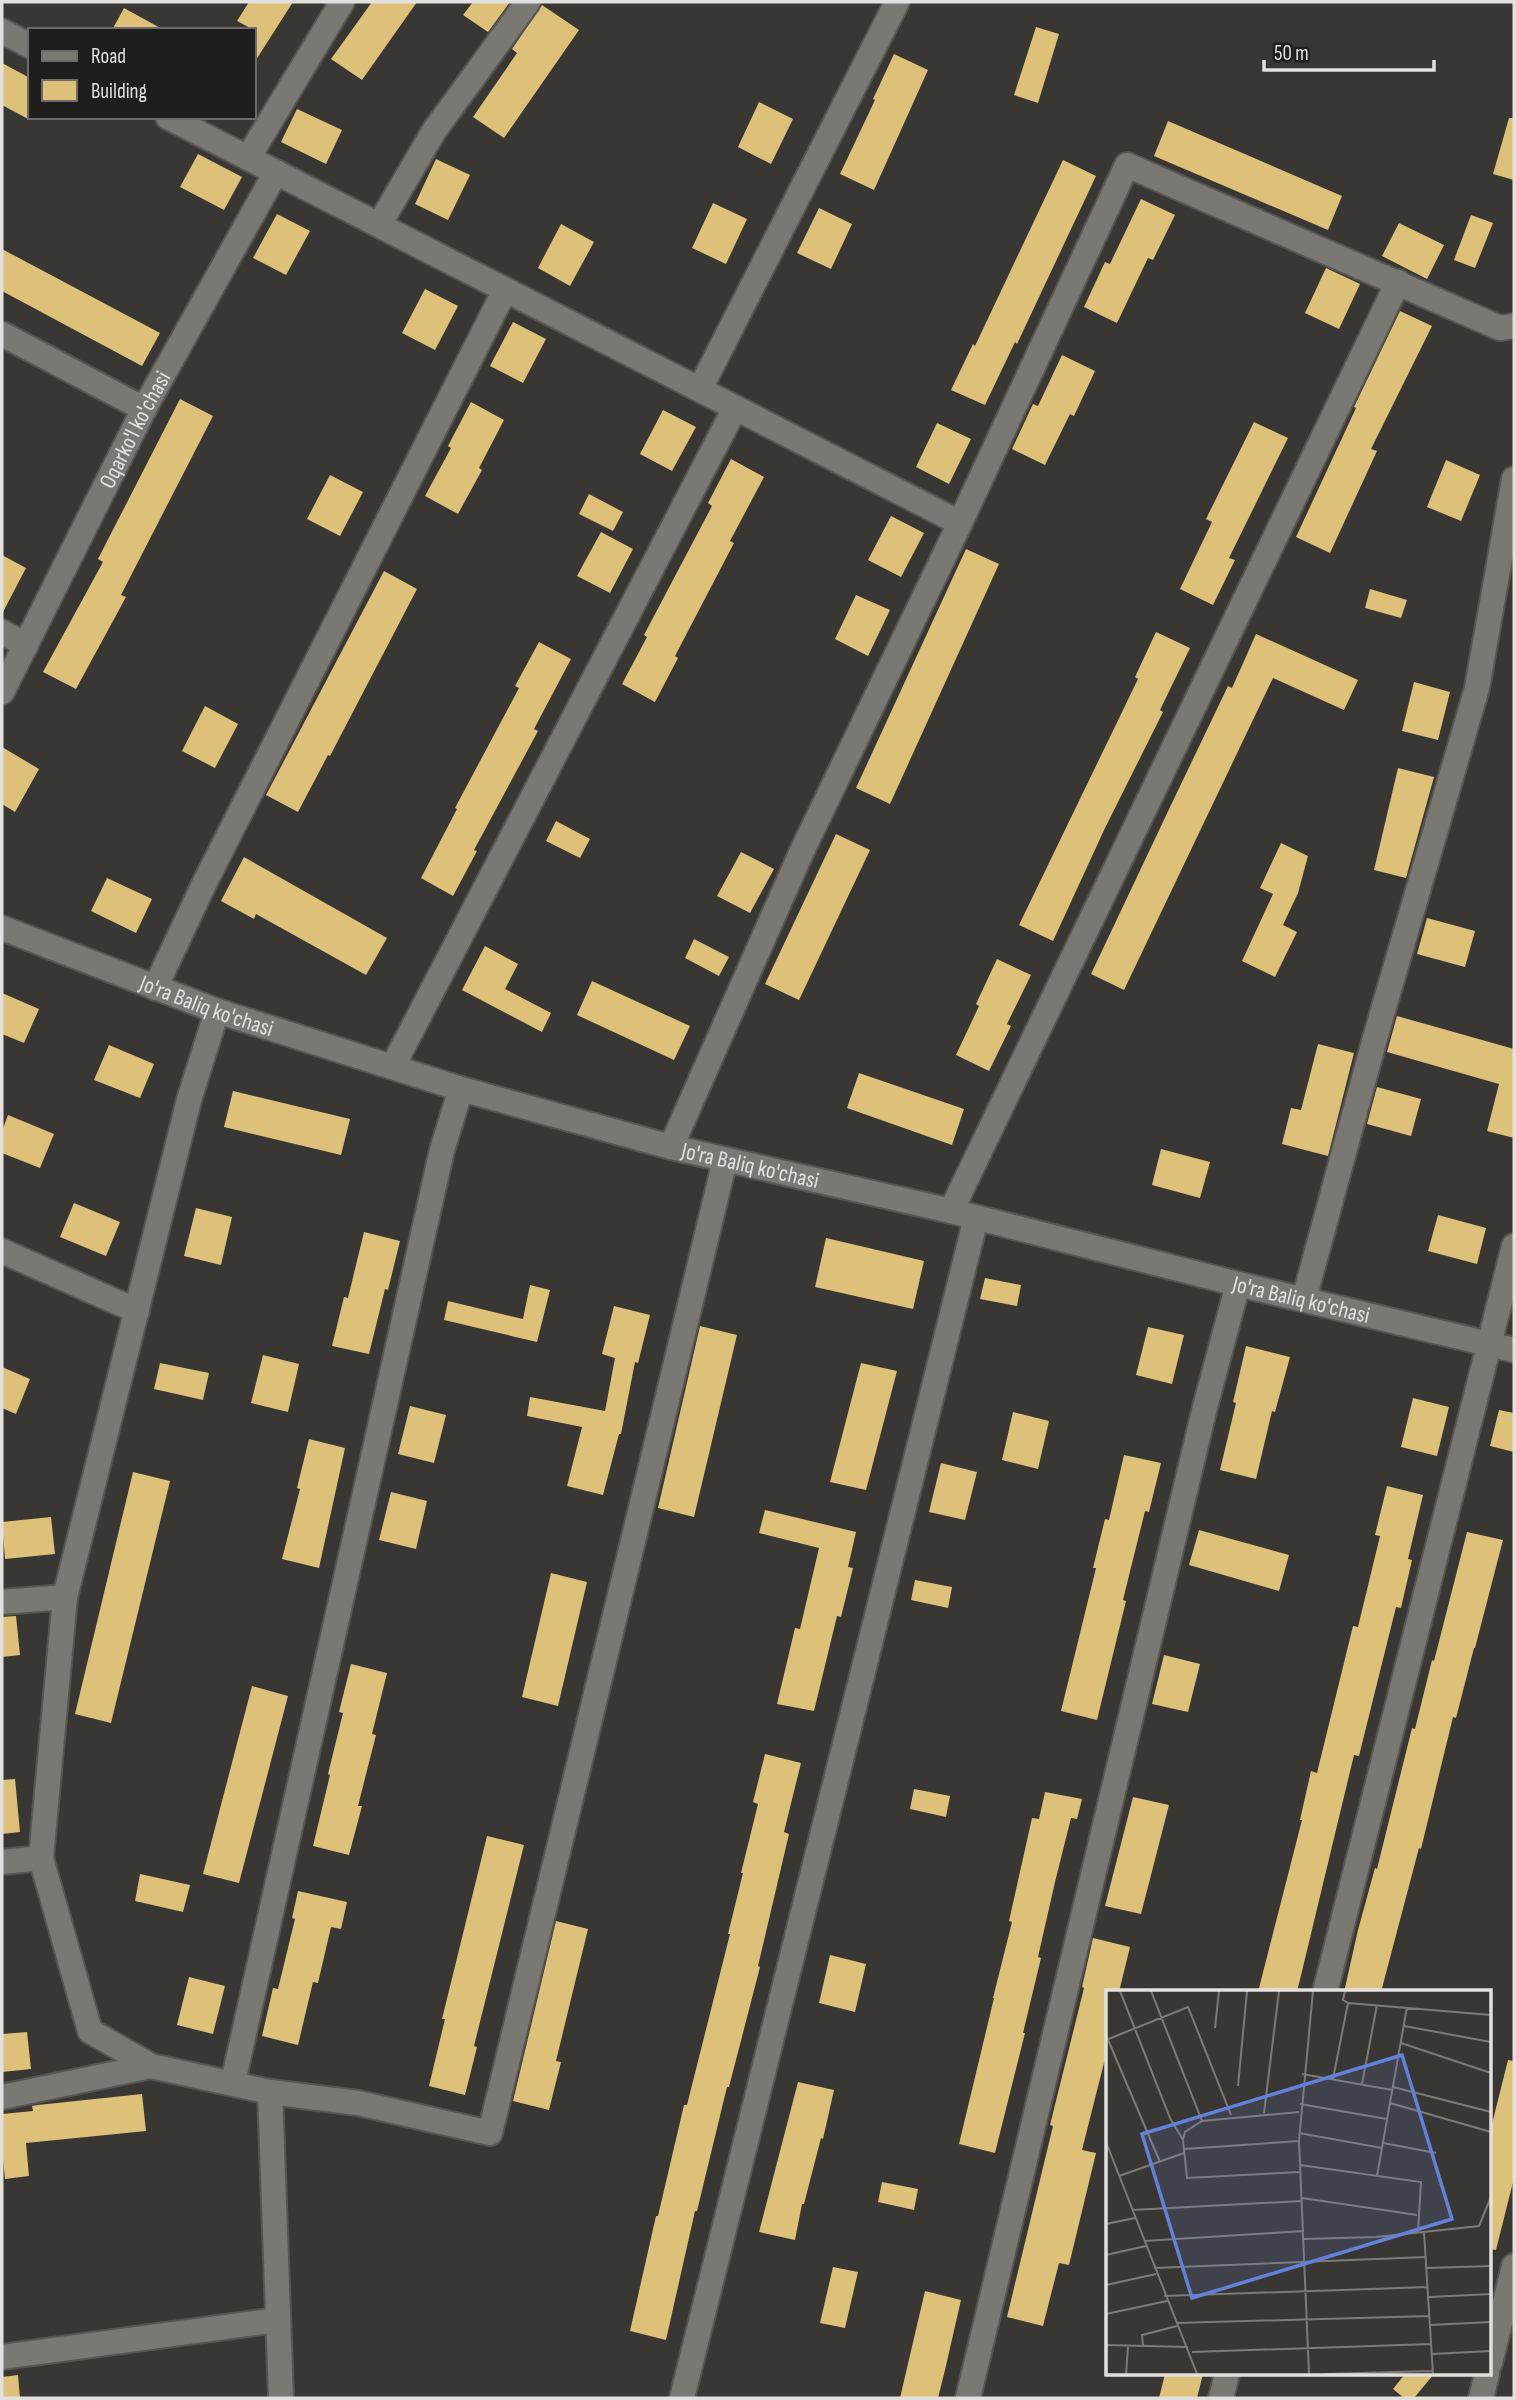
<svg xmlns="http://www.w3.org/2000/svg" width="1516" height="2400" viewBox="0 0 1516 2400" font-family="'Sofia Sans Condensed',sans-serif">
<rect width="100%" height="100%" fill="#393733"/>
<g fill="#ddc178">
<path d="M249,2H293L254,63V30L237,21Z"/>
<path d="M372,2H417L362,80L331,59Z"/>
<path d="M473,2H510L488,32L463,15Z"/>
<path d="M542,5L579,30L504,138L473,117L517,53L512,49Z"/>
<path d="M124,8L164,30H112Z"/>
<path d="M1036,27L1059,34L1038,103L1014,95Z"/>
<path d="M894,54L928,70L874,190L840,174L875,100L873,99Z"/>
<path d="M2,63L30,78V120L2,105Z"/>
<path d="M759,102L793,119L771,164L738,147Z"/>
<path d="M297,109L342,130L326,164L281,142Z"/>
<path d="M1509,118H1514V180L1493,174Z"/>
<path d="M1168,121L1342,196L1328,230L1154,156Z"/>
<path d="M198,154L242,177L224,210L180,187Z"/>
<path d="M436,159L470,175L448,220L415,204Z"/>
<path d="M1063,160L1096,176L1017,344L1015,342L985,405L951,390L973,344L975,346Z"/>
<path d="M1141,199L1175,215L1153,260L1148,258L1117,323L1084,307L1105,262L1110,264Z"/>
<path d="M713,203L747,219L726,264L692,248Z"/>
<path d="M819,208L852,224L831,269L797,253Z"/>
<path d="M277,214L310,231L286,275L253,258Z"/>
<path d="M1471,215L1493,223L1475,268L1454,260Z"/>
<path d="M1399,223L1444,245L1427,279L1382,256Z"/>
<path d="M561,224L594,242L570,286L538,268Z"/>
<path d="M2,249L160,333L142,366L2,291Z"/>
<path d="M1326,268L1360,284L1339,329L1305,313Z"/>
<path d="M425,289L458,306L435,350L402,333Z"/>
<path d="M1400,311L1432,326L1371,449L1377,451L1330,553L1296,537L1356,408L1354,407Z"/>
<path d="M513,322L546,339L523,383L490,366Z"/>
<path d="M1062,355L1095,371L1074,416L1070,414L1045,465L1012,449L1033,404L1038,406Z"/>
<path d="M180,399L213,416L121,595L126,597L76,689L43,672L103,562L98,559Z"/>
<path d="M471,402L504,420L479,468L482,470L458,514L425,496L451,448L448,446Z"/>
<path d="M663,410L696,427L672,471L640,454Z"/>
<path d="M1254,422L1288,438L1229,558L1235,560L1213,605L1180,589L1212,522L1206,519Z"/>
<path d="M937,423L971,439L949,484L916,467Z"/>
<path d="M731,459L764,477L730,541L734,543L675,656L678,658L655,702L622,684L647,637L644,635L712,506L708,503Z"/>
<path d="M1446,460L1480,475L1461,521L1427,507Z"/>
<path d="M330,475L363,492L340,536L307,519Z"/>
<path d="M589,494L623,512L613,531L579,514Z"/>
<path d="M891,516L924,533L901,577L868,560Z"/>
<path d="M601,532L633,549L610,593L577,576Z"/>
<path d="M966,549L999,564L890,804L856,788Z"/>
<path d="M2,555L26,568L2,614Z"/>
<path d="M384,571L417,589L330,756L328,755L298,812L266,795Z"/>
<path d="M1370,589L1407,600L1401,618L1365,608Z"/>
<path d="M856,595L890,610L868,656L835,639Z"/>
<path d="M1156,632L1190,648L1160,710L1163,712L1105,828L1053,941L1019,925L1138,679L1135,677Z"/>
<path d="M1256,634L1358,680L1344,710L1273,678L1124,990L1091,974L1171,805L1228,686L1232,688Z"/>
<path d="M539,642L571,659L534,729L538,731L474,850L477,851L453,896L421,878L457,809L455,808L519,688L515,686Z"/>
<path d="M1414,682L1450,692L1438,740L1402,731Z"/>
<path d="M205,706L238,724L215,768L182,751Z"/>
<path d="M2,747L39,769L15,812L2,804Z"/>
<path d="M1398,768L1434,777L1406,878L1374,870Z"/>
<path d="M556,821L590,839L580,858L546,841Z"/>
<path d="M836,834L870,850L799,1000L765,984Z"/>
<path d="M1281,843L1308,856L1298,893L1283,925L1297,932L1275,977L1242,961L1273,894L1260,888Z"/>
<path d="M741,852L774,869L750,913L717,896Z"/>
<path d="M244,857L387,938L366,975L256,914L254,919L221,901Z"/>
<path d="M107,878L152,899L136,933L91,911Z"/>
<path d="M1427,918L1475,931L1465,967L1417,954Z"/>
<path d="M694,939L729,957L719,976L685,958Z"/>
<path d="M485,946L518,964L505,989L551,1013L542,1032L462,990Z"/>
<path d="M997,959L1031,975L1007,1024L1011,1026L989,1071L956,1055L979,1006L976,1004Z"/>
<path d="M592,981L690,1026L674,1060L577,1015Z"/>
<path d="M2,993L39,1009L24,1043L2,1034Z"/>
<path d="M1397,1016L1514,1049V1138L1487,1131L1499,1084L1387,1052Z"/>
<path d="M1318,1044L1354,1053L1328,1156L1282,1144L1291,1108L1301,1110Z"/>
<path d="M109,1045L154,1064L140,1098L94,1080Z"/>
<path d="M859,1073L964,1109L952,1145L847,1108Z"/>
<path d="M1377,1087L1421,1099L1411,1136L1367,1124Z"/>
<path d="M233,1091L350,1119L341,1155L224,1127Z"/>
<path d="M8,1115L54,1134L40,1168L2,1153V1131Z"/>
<path d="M1161,1149L1210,1162L1200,1198L1152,1185Z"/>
<path d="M74,1203L120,1222L106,1256L60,1237Z"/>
<path d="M196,1208L232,1217L221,1265L184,1256Z"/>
<path d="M1438,1215L1486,1228L1477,1264L1428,1251Z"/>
<path d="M364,1232L400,1241L388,1290L385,1289L369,1354L332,1346L344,1297L348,1298Z"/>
<path d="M826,1238L924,1261L913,1309L815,1287Z"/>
<path d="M985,1278L1021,1285L1017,1306L980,1299Z"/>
<path d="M530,1285L550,1290L537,1342L444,1320L448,1301L523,1319Z"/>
<path d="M614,1306L650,1315L638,1363L635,1362L621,1434H619L603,1495L567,1486L582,1427L527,1416L530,1397L605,1411L615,1358L602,1354Z"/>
<path d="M700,1326L737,1335L694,1517L658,1508Z"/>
<path d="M1148,1327L1184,1335L1172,1384L1136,1375Z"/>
<path d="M1246,1346L1290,1357L1275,1412L1272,1411L1256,1479L1220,1470L1236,1403L1233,1402Z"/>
<path d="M263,1355L299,1364L288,1412L251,1403Z"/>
<path d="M160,1363L209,1373L203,1400L154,1389Z"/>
<path d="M861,1363L897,1371L866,1490L830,1482Z"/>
<path d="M2,1367L30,1379L16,1414L2,1408Z"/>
<path d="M1413,1398L1449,1407L1437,1456L1401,1447Z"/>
<path d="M410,1406L446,1415L434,1463L398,1454Z"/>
<path d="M1499,1410L1514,1413V1452L1490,1446Z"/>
<path d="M1013,1412L1049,1421L1038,1469L1002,1460Z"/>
<path d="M309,1439L345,1448L319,1568L282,1559L300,1489L297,1488Z"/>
<path d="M1124,1455L1161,1463L1149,1512L1145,1511L1123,1600L1126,1601L1097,1720L1061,1711L1096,1568H1093L1105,1519L1109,1520Z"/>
<path d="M941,1463L977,1472L965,1520L929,1512Z"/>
<path d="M133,1472L170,1481L111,1723L75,1714Z"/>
<path d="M1387,1486L1423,1495L1408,1559L1412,1560L1401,1608L1396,1607L1359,1756L1354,1755L1297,1992H1258L1302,1820H1300L1311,1771L1317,1773L1353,1626L1358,1627L1380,1536L1375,1535Z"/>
<path d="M391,1492L427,1501L416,1549L379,1540Z"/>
<path d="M765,1510L856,1532L848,1567L853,1568L841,1617L837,1616L814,1711L777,1704L795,1628L800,1629L819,1548L759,1533Z"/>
<path d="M51,1517L55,1554L5,1559L2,1522Z"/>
<path d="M1199,1530L1289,1555L1279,1591L1189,1565Z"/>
<path d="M1467,1532L1503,1540L1475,1648H1474L1456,1718L1453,1717L1421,1849L1419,1848L1381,1992H1344L1358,1930L1375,1868L1377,1869L1412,1728L1415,1729L1432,1660L1434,1661Z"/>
<path d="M551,1573L587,1582L558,1706L522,1697Z"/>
<path d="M915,1580L952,1587L948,1608L911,1600Z"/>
<path d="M16,1616L20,1655L2,1657V1617Z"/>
<path d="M1164,1655L1200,1664L1188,1712L1152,1704Z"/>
<path d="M351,1664L387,1673L372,1734L376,1735L358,1806H362L349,1855L313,1846L330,1775L328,1774L343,1713L339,1712Z"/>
<path d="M252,1686L288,1696L239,1883L203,1874Z"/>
<path d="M765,1754L801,1763L784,1832L789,1834L758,1966L760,1967L729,2087H727L697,2211H695L666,2340L630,2331L656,2216H658L684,2105H687L730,1934H728L743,1873H741L758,1804L753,1802Z"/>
<path d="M15,1779L20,1832L2,1834V1780Z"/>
<path d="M914,1789L950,1796L946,1817L910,1809Z"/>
<path d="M1045,1792L1082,1799L1077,1819L1071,1818L1055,1882L1038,1957L1041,1958L1023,2033H1025L995,2153L959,2144L994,1998H993L1012,1922L1009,1921L1032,1818L1039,1819Z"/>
<path d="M1133,1797L1169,1805L1141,1914L1105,1906Z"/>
<path d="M487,1836L524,1845L474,2046L477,2047L465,2095L429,2086L445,2019H442Z"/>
<path d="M140,1874L190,1885L183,1912L135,1901Z"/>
<path d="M298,1891L347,1902L341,1929L331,1927L318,1983L313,1982L298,2045L262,2036L273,1988L278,1989L295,1919L292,1918Z"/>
<path d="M556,1921L588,1929L556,2061L561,2062L549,2110L513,2101Z"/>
<path d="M1093,1938L1130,1947L1119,1992H1108V2047L1082,2150L1096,2153L1069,2265L1059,2263L1043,2326L1007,2317L1053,2126L1050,2125L1084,1988L1082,1987Z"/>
<path d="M830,1955L866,1964L855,2012L819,2003Z"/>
<path d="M189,1977L225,1986L213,2034L177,2025Z"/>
<path d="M27,2032L31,2069L2,2072V2034Z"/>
<path d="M1508,2060L1514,2061V2178L1496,2250L1490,2249V2132Z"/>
<path d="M798,2082L834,2090L823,2139L821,2138L804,2204H802L795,2240L759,2232Z"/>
<path d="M142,2094L146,2131L26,2143L29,2176L5,2179L2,2149V2114L33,2111L32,2106L38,2105Z"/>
<path d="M882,2182L918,2189L914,2210L878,2202Z"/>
<path d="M833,2267L858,2272L845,2328L820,2323Z"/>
<path d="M925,2291L961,2300L945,2370L938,2398H900Z"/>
<path d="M1165,2374H1203L1197,2398H1159Z"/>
<path d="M1405,2374H1434L1414,2398H1404L1393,2389Z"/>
<path d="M18,2375L20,2398H2V2377Z"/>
</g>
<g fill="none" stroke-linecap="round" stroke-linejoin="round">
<defs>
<g id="street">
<path d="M2,31L30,46"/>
<path d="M168,117L960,523"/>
<path d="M248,158L342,2"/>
<path d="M379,225L434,131L528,2"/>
<path d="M2,334L144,409"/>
<path d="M700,389L897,2"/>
<path d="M2,632L26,645"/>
<path id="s1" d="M2,692L144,409L276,172"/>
<path id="s2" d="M2,928L217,1011L461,1089L671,1147L951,1211L1238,1284L1514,1350"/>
<path d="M155,988L205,882L505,290"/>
<path d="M217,1011L189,1100L65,1597L41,1858L90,2031L151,2066L270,2092L358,2103L490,2133L725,1160"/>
<path d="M393,1066L735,408"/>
<path d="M671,1147L802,851L960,523L1127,165L1500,328L1514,326"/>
<path d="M951,1211L1398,282"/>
<path d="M2,1251L137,1311"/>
<path d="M1304,1299L1375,1038L1477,688L1514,479"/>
<path d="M2,1602L65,1597"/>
<path d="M2,1862L41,1858"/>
<path d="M1325,1992L1514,1246"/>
<path d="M233,2082L442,1150L461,1089"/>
<path d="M270,2092L281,2398"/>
<path d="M2,2097L151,2066"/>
<path d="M2,2357L278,2320"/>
<path d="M1490,2363L1514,2266"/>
<path d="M682,2398L976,1218"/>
<path d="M968,2398L1205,1407L1238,1284"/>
<path d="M1221,2398L1227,2374"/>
<path d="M1481,2398L1487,2374"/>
</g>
</defs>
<use href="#street" stroke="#565552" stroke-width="28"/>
<use href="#street" stroke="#7a7873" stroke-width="24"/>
</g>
<g text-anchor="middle" stroke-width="7" stroke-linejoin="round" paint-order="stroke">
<g font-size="23" fill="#e2e1df" stroke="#1f1e1d">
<text dy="8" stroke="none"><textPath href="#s1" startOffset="294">Oqarko'l ko'chasi</textPath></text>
<text dy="8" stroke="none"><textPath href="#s2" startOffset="219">Jo'ra Baliq ko'chasi</textPath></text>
<text dy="8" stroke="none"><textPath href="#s2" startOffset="786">Jo'ra Baliq ko'chasi</textPath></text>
<text dy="8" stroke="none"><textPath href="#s2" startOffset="1353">Jo'ra Baliq ko'chasi</textPath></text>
</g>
</g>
<g transform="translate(1106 1990)">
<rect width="385" height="385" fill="#393733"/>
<path fill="none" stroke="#7d7b78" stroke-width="2" d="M14,1L64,128L77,150L81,188L194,182M45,1L96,131M242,13L385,25M298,36L385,52M109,38L113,1M0,45L54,172M0,50L82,17L125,125M295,53L385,83M196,84L286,100M227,89L242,13L237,10L239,1M256,94L271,15M132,96L141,1M287,97L385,122M284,113L385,142M194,114L281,129M158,123L173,1M193,143L276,158M77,149L79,142L96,131L193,122M0,152L91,384M277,153L330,163M78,159L193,151M194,175L315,192L312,242M13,186L78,163M271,186L301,17M196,208L311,225M26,220L196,211M0,234L29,228M318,242L327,384M198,249L270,247L373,236L385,207M38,251L198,241M0,265L40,256M48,278L320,267M321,278L385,276M0,295L50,284M58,306L322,297M323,307L385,304M0,324L61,311M70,333L324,326M324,335L385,332M0,355L82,357M37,356L36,345L71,336M86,362L325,354M326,364L385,361M20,384L22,357M203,384L193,151L207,1M218,384L326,381"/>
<path fill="#6281da" fill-opacity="0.15" stroke="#6281da" stroke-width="3.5" d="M296,65L346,229L86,308L36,144Z"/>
<rect width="385" height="385" fill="none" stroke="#e2e1df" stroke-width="3.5"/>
</g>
<rect width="1516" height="2400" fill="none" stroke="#e2e1df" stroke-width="7"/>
<rect x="28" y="28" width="228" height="91" fill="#1f1e1d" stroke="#6d6c6b" stroke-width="2"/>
<rect x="42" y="51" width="35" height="10" fill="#7a7873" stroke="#6d6c6b" stroke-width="2"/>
<text x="91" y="63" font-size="21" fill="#e2e1df">Road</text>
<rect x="42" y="80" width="35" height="21" fill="#ddc178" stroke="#6d6c6b" stroke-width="2"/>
<text x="91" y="98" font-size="21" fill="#e2e1df">Building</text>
<path d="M1264 60v10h170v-10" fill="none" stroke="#e2e1df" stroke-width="3.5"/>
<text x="1274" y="60" font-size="21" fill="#e2e1df" stroke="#1f1e1d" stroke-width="5" paint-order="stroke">50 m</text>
</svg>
